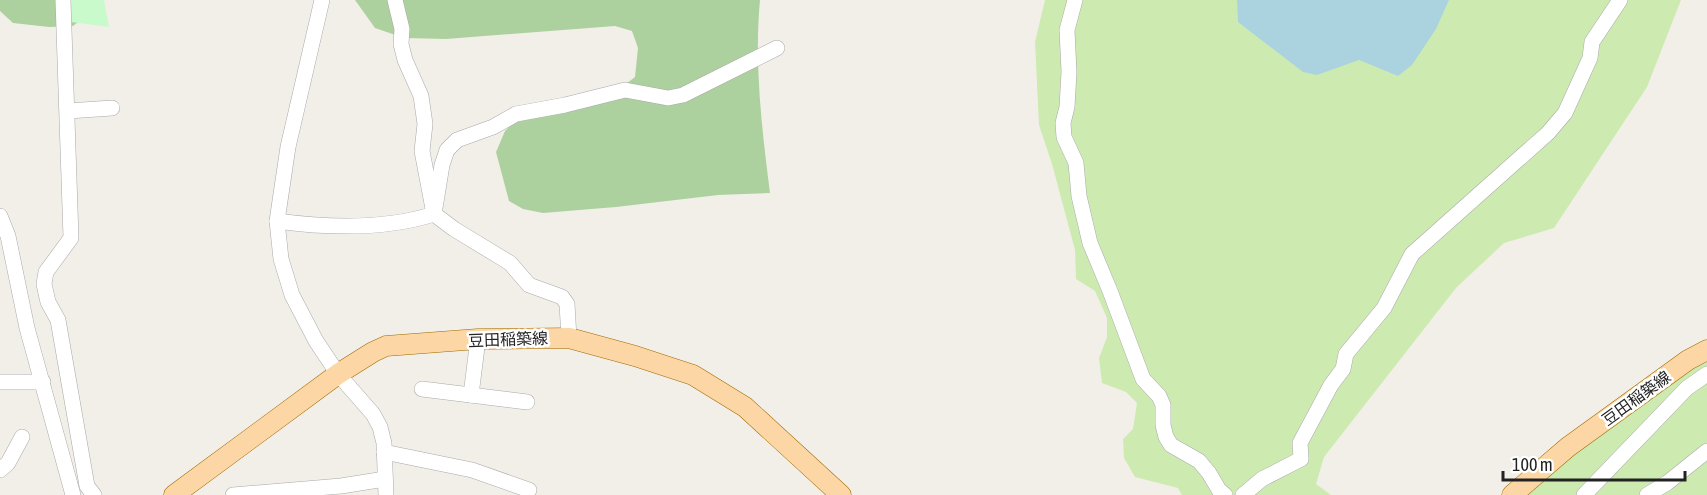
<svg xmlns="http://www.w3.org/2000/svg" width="1707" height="495" viewBox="0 0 1707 495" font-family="'Asap Condensed','Noto Sans JP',sans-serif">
<rect width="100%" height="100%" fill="#f2efe9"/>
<g fill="#cdebb0">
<path d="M1045,0H1681L1647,87L1554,228L1504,243L1456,288L1324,457L1316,484L1331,495H1182L1178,488L1135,477L1124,458L1123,439L1133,429L1137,403L1126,392L1102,383L1099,358L1107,337V318L1095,291L1076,279L1075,250L1052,164L1039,125L1035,42Z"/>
<path d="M1707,355V495H1521L1576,446Z"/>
</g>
<g fill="#add19e">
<path d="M0,0H95L92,11L73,26L49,27L13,23L0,11Z"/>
<path d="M355,0H760C754,64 762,130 770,193L718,195L616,207L543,213L523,209L509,201L496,152L505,131L525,111L622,87L635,77L638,48L632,31L615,26L446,39L404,38L375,28Z"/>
</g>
<path fill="#c8facc" d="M70,0H104L109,27L71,22Z"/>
<path fill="#aad3df" d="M1237,0H1449L1436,29L1412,65L1398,76L1359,60L1317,75L1303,72L1238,22Z"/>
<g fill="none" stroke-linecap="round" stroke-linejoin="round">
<defs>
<g id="minor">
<path d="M63,0L71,238L46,272L44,284L48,302L58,320L87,486L94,495"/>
<path d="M322,0L288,147L277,221L281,259L292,295L316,341L338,374L373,414L380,427L384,443L386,495"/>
<path d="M395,0L402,29L401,44L405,60L421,96L425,124L422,151L434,214L454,229L510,263L529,285L562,297L567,304L569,338"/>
<path d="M1075,0L1067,30L1069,72L1067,107L1063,123L1064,137L1076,163L1079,196L1090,243L1110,291L1143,379L1159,396L1163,405V425L1166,437L1171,445L1199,461L1209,473L1219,490L1225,495"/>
<path d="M68,111L112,108"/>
<path d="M434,214L442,165L447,150L457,140L493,127L516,114L565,105L625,90L668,98L683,95L777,48"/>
<path d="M0,216L8,236L27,328L73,495"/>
<path d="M277,221C328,228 384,230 434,214"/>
<path d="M0,382H43"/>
<path d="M422,389L527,402"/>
<path d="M471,395L478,339"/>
<path d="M384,452L472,470L529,490"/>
<path d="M0,470L8,463L22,437"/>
<path d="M233,495L341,486L385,479"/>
<path d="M1243,495L1262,479L1301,459L1300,443L1331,385L1343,369L1346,354L1384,308L1412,254L1548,133L1565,113L1590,58L1592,42L1620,0"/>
<path d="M1584,495L1687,388L1707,374"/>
<path d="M1647,495L1667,483L1707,451"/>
</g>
<g id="major">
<path d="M174,495L338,374L373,352L386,346L478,339L569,338L635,356L693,375L745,407L841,495"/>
<path d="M1512,495L1568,447L1688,360L1707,350"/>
</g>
</defs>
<use href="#minor" stroke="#a9a9a9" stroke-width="16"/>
<use href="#major" stroke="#a06b00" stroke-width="21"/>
<use href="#minor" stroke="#fff" stroke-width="15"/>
<use href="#major" stroke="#fcd6a4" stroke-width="20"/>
</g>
<g text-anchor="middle" stroke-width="5" stroke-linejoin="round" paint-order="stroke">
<g font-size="16" fill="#222" stroke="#fff">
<text transform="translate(508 339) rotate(-2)" y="6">豆田稲築線</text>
<text transform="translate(1636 398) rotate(-36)" y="6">豆田稲築線</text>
</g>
</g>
<path d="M1503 471v9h182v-9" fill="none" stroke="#222222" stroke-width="3"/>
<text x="1512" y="471" font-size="18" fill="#222222" stroke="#ffffff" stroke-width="4.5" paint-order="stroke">100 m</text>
</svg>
